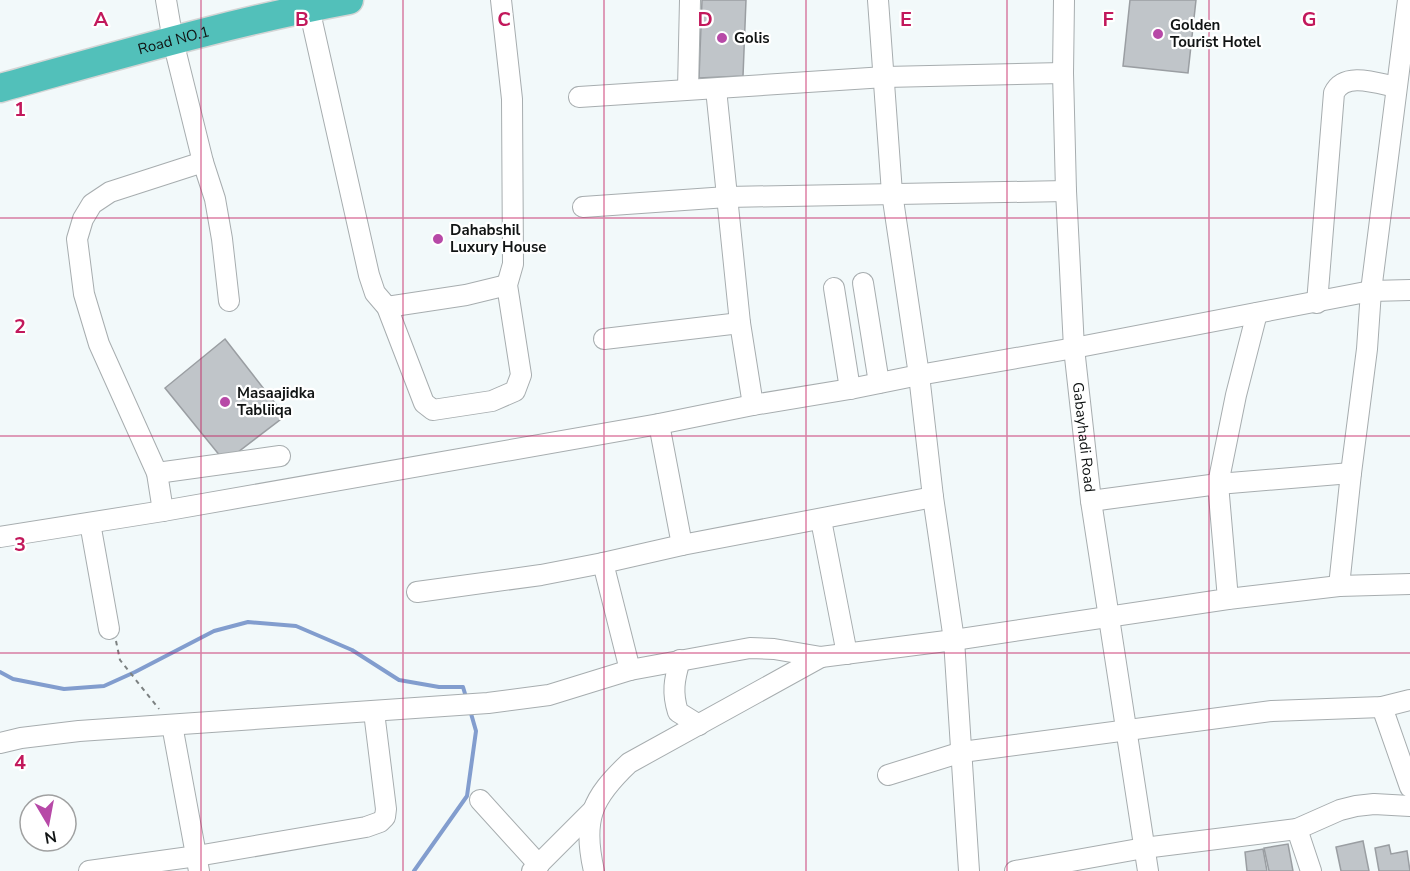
<svg xmlns="http://www.w3.org/2000/svg" width="1410" height="871" viewBox="0 0 1410 871" font-family="'Nunito Sans',sans-serif">
<rect width="100%" height="100%" fill="#f2f9fa"/>
<g fill="none" stroke-linecap="round" stroke-linejoin="round">
<g stroke="#829dce" stroke-width="4">
<path d="M0,672L13,679L64,689L104,686L135,672L214,631L248,622L296,626L352,650L399,680L439,687H463L466,697"/>
<path d="M414,871L467,796L476,731L470,710"/>
</g>
</g>
<g fill="#c0c5c9" stroke="#9a9ea2" stroke-width="1.5">
<path d="M702,0H746L743,76L699,78Z"/>
<path d="M1130,0H1196L1188,73L1123,66Z"/>
<path d="M225,339L285,416L225,462L165,388Z"/>
<path d="M1363,841L1369,871H1341L1336,847Z"/>
<path d="M1288,844L1293,871H1269L1264,848Z"/>
<path d="M1389,845L1391,854L1407,851L1410,871H1379L1375,848Z"/>
<path d="M1263,849L1267,871H1247L1245,852Z"/>
</g>
<g fill="none" stroke-linecap="round" stroke-linejoin="round">
<defs>
<g id="minor">
<path d="M166,0L173,41L203,162L215,199L222,239L229,301"/>
<path d="M878,0L892,193L919,375L933,497L954,640L969,871"/>
<path id="s1" d="M1064,0L1063,73L1066,191L1074,348L1091,501L1148,871"/>
<path d="M309,8L369,275L375,293L387,307L424,403L433,410L492,401L515,391L521,375L507,285L513,264L512,99L501,0"/>
<path d="M688,89L690,0"/>
<path d="M716,89L740,323L753,405"/>
<path d="M579,97L885,77L1063,73"/>
<path d="M583,207L727,197L1066,191"/>
<path d="M863,283L879,383"/>
<path d="M834,288L850,389"/>
<path d="M1317,303L1334,93C1344,71 1377,83 1396,87"/>
<path d="M387,307L466,295L507,285"/>
<path d="M604,339L740,323"/>
<path d="M659,424L682,545L933,497"/>
<path d="M157,473L280,456"/>
<path d="M1091,501L1218,484L1351,473"/>
<path d="M163,511L157,473L99,344L84,294L77,239L83,219L92,204L110,192L203,162"/>
<path d="M821,520L847,654"/>
<path d="M90,523L109,629"/>
<path d="M0,537L163,511L659,424L753,405L850,389L919,375L1074,348L1371,291L1410,290"/>
<path d="M603,563L630,670"/>
<path d="M1339,586L1351,473L1367,349L1371,291L1408,0"/>
<path d="M417,592L541,575L603,563L682,545"/>
<path d="M1228,599L1339,586L1410,584"/>
<path d="M680,660C674,680 672,693 678,712L699,725"/>
<path d="M1382,707L1410,787"/>
<path d="M172,725L199,871"/>
<path d="M0,743L21,738L79,731L488,703L549,695L630,670L750,648L774,649L821,657L954,640L1228,599L1218,484L1236,395L1257,313"/>
<path d="M888,775L962,752L1272,711L1382,707L1410,700"/>
<path d="M480,800L539,865"/>
<path d="M1297,829L1311,871"/>
<path d="M89,871L197,856L366,827L380,822L385,817L386,809L374,712"/>
<path d="M532,871L593,810"/>
<path d="M594,871C582,819 592,798 629,763L821,657"/>
<path d="M1015,871L1144,848L1297,829L1340,810L1356,806L1374,804L1410,806"/>
</g>
<g id="highway">
<path id="s2" d="M0,88C116,56 231,22 349,0"/>
</g>
</defs>
<use href="#minor" stroke="#a7adaf" stroke-width="22"/>
<use href="#highway" stroke="#d4d5d5" stroke-width="31"/>
<path stroke="#7c8181" stroke-width="2" stroke-dasharray="4.5 4.5" stroke-linecap="butt" d="M116,641L120,660L159,709"/>
<use href="#minor" stroke="#fff" stroke-width="20"/>
<use href="#highway" stroke="#52c0ba" stroke-width="28"/>
</g>
<path fill="none" stroke="#c2185b" stroke-width="1.5" stroke-opacity="0.55" d="M201,0V871M403,0V871M604,0V871M806,0V871M1007,0V871M1209,0V871M0,218H1410M0,436H1410M0,653H1410"/>
<g fill="#b749a7" stroke="#fff" stroke-width="2">
<circle cx="1158" cy="34" r="6"/>
<circle cx="722" cy="38" r="6"/>
<circle cx="438" cy="239" r="6"/>
<circle cx="225" cy="402" r="6"/>
</g>
<g text-anchor="middle" stroke-width="4.5" stroke-linejoin="round" paint-order="stroke">
<g font-size="15" font-weight="bold" fill="#111414" stroke="#fff" text-anchor="start">
<text x="1170" y="30">Golden<tspan x="1170" dy="17">Tourist Hotel</tspan></text>
<text x="734" y="43">Golis</text>
<text x="450" y="235">Dahabshil<tspan x="450" dy="17">Luxury House</tspan></text>
<text x="237" y="398">Masaajidka<tspan x="237" dy="17">Tabliiqa</tspan></text>
</g>
<g font-size="15" fill="#111414" stroke="#fff">
<text dy="5" stroke="none"><textPath href="#s2" startOffset="180">Road NO.1</textPath></text>
<text dy="5" stroke="none"><textPath href="#s1" startOffset="438">Gabayhadi Road</textPath></text>
</g>
</g>
<g font-size="20" text-anchor="middle" font-weight="bold" fill="#c2185b" stroke="#fff" stroke-width="4.5" stroke-linejoin="round" paint-order="stroke">
<text x="101" y="26">A</text>
<text x="302" y="26">B</text>
<text x="504" y="26">C</text>
<text x="705" y="26">D</text>
<text x="906" y="26">E</text>
<text x="1108" y="26">F</text>
<text x="1309" y="26">G</text>
<text x="20" y="116">1</text>
<text x="20" y="333">2</text>
<text x="20" y="551">3</text>
<text x="20" y="769">4</text>
</g>
<g transform="translate(48 823) rotate(170)"><circle r="28" fill="#ffffff" stroke="#a0a1a1" stroke-width="1.5"/>
<path d="M0-4.5L10 22L0 15L-10 22Z" fill="#b749a7"/>
<text y="-9" font-size="16" font-weight="bold" text-anchor="middle" fill="#111414">N</text>
</g>
</svg>
